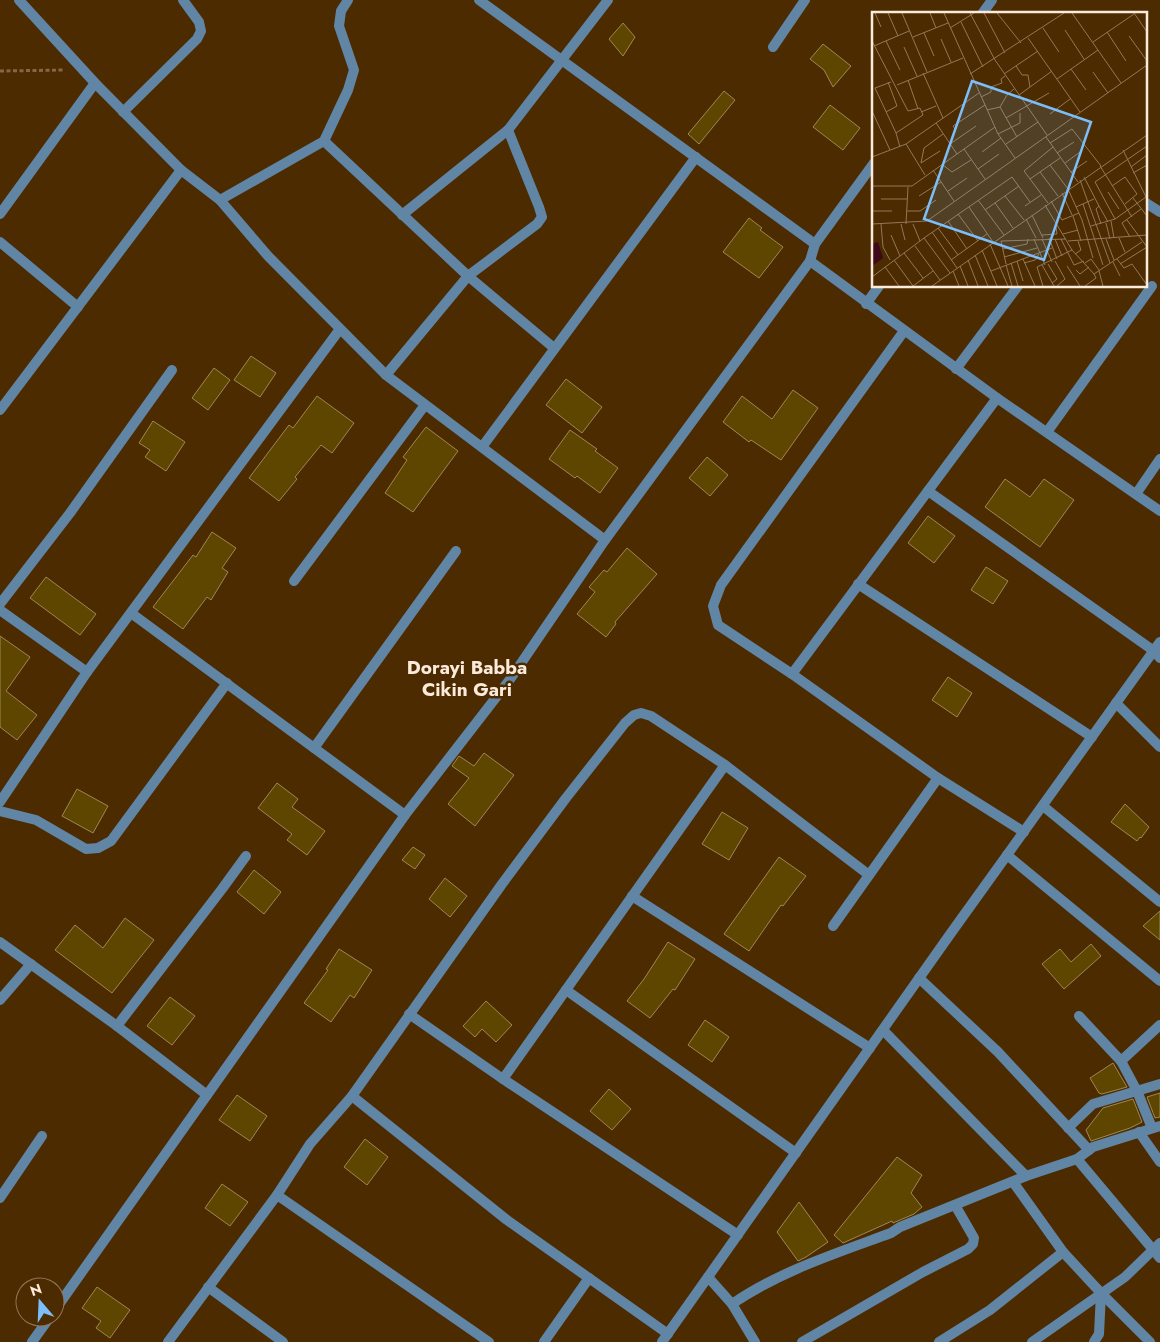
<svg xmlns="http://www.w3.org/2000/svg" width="1160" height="1342" viewBox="0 0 1160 1342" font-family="Jost,sans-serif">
<rect width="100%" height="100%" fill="#4c2b01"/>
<g fill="#5e4600" stroke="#9d8756">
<path d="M623,23L635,37L623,56L609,39Z"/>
<path d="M823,44L851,66L833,87L824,70L810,59Z"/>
<path d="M724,91L735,100L699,144L688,134Z"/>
<path d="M830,105L860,128L843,150L813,127Z"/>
<path d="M749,218L762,228L760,230L783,247L759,278L723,252Z"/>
<path d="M251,356L276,373L260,397L234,380Z"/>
<path d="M214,368L230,380L208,410L192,398Z"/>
<path d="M566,379L602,407L582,433L546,405Z"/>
<path d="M793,390L818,408L781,460L751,440L749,442L723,422L742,396L772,419Z"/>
<path d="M317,396L354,423L332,453L321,445L295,477L297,479L279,501L249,478L289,425L293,428Z"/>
<path d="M153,421L185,442L166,471L145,457L150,450L139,443Z"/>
<path d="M426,427L458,451L413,512L385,493L407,460L403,457Z"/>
<path d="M570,430L597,449L595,451L618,468L600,493L577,476L575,478L549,459Z"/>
<path d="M707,457L728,475L710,496L689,478Z"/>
<path d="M1005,479L1030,497L1044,479L1074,500L1040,547L985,507Z"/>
<path d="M928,516L955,536L934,563L908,543Z"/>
<path d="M212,532L236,548L222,568L228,572L211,600L207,597L183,629L153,607L193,555L196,557Z"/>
<path d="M627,548L657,574L615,622L616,624L606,637L577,614L595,592L589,587L604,570L607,572Z"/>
<path d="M986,567L1008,581L993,604L971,590Z"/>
<path d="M46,577L96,614L80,635L30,598Z"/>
<path d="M0,636L30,657L6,691L37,715L17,740L0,727Z"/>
<path d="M948,677L972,693L957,717L932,700Z"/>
<path d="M484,753L514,775L475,826L448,804L469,778L452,766L459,756L474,766Z"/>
<path d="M277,783L298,799L292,807L325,831L307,855L287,840L292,834L258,808Z"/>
<path d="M77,789L108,806L93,833L62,816Z"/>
<path d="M1125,804L1149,827L1141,838L1140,837L1137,841L1111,822Z"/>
<path d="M722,812L748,828L729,860L702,844Z"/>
<path d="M413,847L425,855L415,869L402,860Z"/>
<path d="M779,857L806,876L783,906L781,905L749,951L724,934Z"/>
<path d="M254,870L281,892L264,914L237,892Z"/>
<path d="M445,878L467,896L450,917L429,899Z"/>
<path d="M1160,911V940L1143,926Z"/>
<path d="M125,918L154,940L112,993L55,950L75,925L103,948Z"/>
<path d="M668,942L695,959L675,990L673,989L650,1018L627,1001L644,979Z"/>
<path d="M1091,944L1101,956L1064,989L1042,964L1060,949L1071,962Z"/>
<path d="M339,949L372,970L354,998L350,995L331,1022L304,1003L328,970L326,969Z"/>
<path d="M170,997L195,1016L172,1045L147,1026Z"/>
<path d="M486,1001L512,1025L496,1042L482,1029L475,1037L463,1026Z"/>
<path d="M705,1020L729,1037L712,1062L688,1045Z"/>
<path d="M1113,1063L1127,1087L1102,1094L1099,1093L1090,1078Z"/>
<path d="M609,1089L631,1109L612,1130L590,1111Z"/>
<path d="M1160,1093V1117L1155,1118L1147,1097Z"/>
<path d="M237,1095L267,1116L250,1141L219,1120Z"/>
<path d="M1133,1099L1142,1122L1130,1128L1091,1141L1086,1130L1103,1108Z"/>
<path d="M365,1139L388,1157L367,1185L344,1167Z"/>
<path d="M897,1157L922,1175L911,1193L922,1207L914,1214L893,1223L892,1221L843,1243L834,1235Z"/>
<path d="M222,1184L248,1202L230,1226L205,1208Z"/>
<path d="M799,1202L828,1242L806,1257L798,1261L777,1232Z"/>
<path d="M97,1287L130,1310L110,1338L96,1328L101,1321L82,1308Z"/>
</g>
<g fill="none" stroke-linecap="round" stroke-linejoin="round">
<path stroke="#846846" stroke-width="3" stroke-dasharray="4 2.5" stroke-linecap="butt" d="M0,71L64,70"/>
<g stroke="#6185a4" stroke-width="10">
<path d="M19,0L95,83L181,170L220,200L268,256L386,375L605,540"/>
<path d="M479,0L815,244"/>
<path d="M982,14L992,0"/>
<path d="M773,47L805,0"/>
<path d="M123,112L197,39L201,31L199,22L183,0"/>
<path d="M324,141L468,276L554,348"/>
<path d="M220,200L324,141L348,90L354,70L339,26L341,11L348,0"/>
<path d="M1146,203L1160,212"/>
<path d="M0,214L95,83"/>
<path d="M402,215L508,130L608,0"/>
<path d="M0,242L78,307"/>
<path d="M810,261L997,398L1160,511"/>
<path d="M866,304L879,286"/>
<path d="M904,331L721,585L713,606L718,625L792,674L938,778L1024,832"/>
<path d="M956,369L1018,286"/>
<path d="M386,375L468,276L537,224L542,217L539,207L508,130"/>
<path d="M0,410L181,170"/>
<path d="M1047,432L1152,286"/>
<path d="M482,447L696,157"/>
<path d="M928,491L1154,651L1160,658"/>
<path d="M1136,494L1160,459"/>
<path d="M294,581L425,405"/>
<path d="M858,584L1092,737"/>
<path d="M0,604L70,513L172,370"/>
<path d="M0,610L87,672"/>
<path d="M131,613L405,815"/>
<path d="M792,674L997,398"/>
<path d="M1116,703L1160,747"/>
<path d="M314,748L456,551"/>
<path d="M0,802L87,672L340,329"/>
<path d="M1043,806L1160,902"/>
<path d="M0,811L36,820L86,849L98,848L111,841L227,683"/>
<path d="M1007,855L1160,981"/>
<path d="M632,896L870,1048"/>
<path d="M833,926L938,778"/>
<path d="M0,942L117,1026L207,1095"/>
<path d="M919,978L998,1052L1089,1150"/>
<path d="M566,990L796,1153"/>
<path d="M0,1000L31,964"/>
<path d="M409,1014L503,1079L738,1235"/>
<path d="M1079,1016L1121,1061"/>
<path d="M117,1026L222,889L246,856"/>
<path d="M883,1030L1026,1176"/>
<path d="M503,1079L725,765"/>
<path d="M352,1096L507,1220L668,1334"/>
<path d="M1068,1128L1093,1104L1160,1084"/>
<path d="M1152,1128L1137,1091L1121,1061L1160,1025"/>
<path d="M1139,1132L1160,1162"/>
<path d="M1077,1159L1160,1258"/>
<path d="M1013,1182L1063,1252L1101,1293L1150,1342"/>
<path d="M277,1195L489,1342"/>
<path d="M0,1198L42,1136"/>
<path d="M708,1277L732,1304"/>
<path d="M208,1287L283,1342"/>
<path d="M55,1310L405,815L511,678L605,540L810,261L815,244L874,163"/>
<path d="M32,1342L50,1317"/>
<path d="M168,1342L277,1195L310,1144L352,1096L502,884L566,798L625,723L634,715L641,713L651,716L725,765L869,875"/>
<path d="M544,1342L589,1278"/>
<path d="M755,1342L732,1304C780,1271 837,1253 891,1233L900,1227L1026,1176L1077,1159L1093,1147L1160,1126"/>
<path d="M802,1342L923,1272L968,1249L973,1244L974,1238L955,1205"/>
<path d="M939,1342L990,1310L1063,1252"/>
<path d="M1032,1342L1125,1277L1160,1243"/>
<path d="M1094,1342L1099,1334L1101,1293"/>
</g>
<path stroke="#6185a4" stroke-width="10" d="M662,1342L951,933L1160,642"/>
</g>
<g text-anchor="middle" stroke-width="5" stroke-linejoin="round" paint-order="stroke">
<g font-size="19" font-weight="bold" fill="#fcebdb" stroke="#4c2b01">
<text x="467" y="674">Dorayi Babba<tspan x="467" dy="22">Cikin Gari</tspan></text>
</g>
</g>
<g transform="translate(872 12)">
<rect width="275" height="275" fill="#4c2b01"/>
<path d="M6,230L11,246L0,254V232Z" fill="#3e071a"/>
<path fill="none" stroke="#927858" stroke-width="1" d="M3,1L9,15M16,1L26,24M30,1L55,60M58,1L64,16M72,1L126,122L143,146M98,1L123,48L175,123M112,1L133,41M125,1L149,31M200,1L249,71M262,1L275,20M89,10L111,55M78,16L102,1M171,16L187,40M193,18L212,47M235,20L254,49M52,21L62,44M257,24L275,49M41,25L76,11M156,26L208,100M69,27L79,50M0,29L36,99L48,96L51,103L24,121L28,135M14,29L28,58M221,30L262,2M2,34L37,19M32,35L45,64M144,54L150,63H156L158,75M199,57L214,78M221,60L236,81M51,61L71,106M98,62L192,1M132,62L166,39M185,67L226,38M36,68L46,97M19,70L3,76L24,121M25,73L91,46M147,83L180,59M109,85L119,80V75L130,71L129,67L133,64M128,95L145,125M115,98L128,95L135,83L142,77M0,99L18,138M14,100L25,94L16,70M49,100L64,94M178,102L198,87M134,106L177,81M64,111L85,142M83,117L81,114L113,93M126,122L148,111V101M174,125L206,170M178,131L200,117L229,154M34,132L53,163M78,132L104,114M134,132L166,110M92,137L113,167M251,138L275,187M110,140L129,126M185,141L202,130M0,145L34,132L107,81M49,151L52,136L71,122M49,151L68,139M193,151L208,140M71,153L80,160L99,148M178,153L196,177L210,208L221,246M228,154L260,205M259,155L275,143M106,157L127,142M61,158L82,189M168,160L186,184M199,160L215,149M261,161L275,153M212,165L227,194L224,197L229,212M158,167L188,146M208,168L238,251M0,174H40L123,115M240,174L253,165L265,182L253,192M76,179L95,166M236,180L247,197M190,181L200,203M47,184L69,170M133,184L152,208M261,186L275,204M9,187H35M106,188L132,223M179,189L190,208L207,201M123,191L141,216M176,191L152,159L181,135M211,192L231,253M173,193L200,238L222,262L270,230M153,194L169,183M227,194L236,210M97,195L121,230M204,195L222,187M113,198L147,174M0,199H20M35,199H48L64,188M86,202L106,229M160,203L171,226M201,204L209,229M154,207L164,226M243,207L223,170L275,134M255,208L275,235M76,209L95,237M239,209L242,226M234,211L238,227M0,212L55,209L275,53M9,212L11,235L18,248M29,212L33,228M34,212L36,175M41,212L48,229M219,214L243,207L274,185M66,216L86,243M60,220L85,256M191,222L206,218M19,223L28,244M170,223L185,222L184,215M258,225L250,211L269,197M52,226L140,165L158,190M177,226L185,247M247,226L253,240M162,227L173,253M170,227L180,250M183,227L190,244M189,227L202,253L212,249M234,227L242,248M196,229L275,223M118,232L136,274M43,234L68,268M131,237L155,232L156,227M110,238L125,274M32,241L51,266M203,242L209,238L206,229M103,243L116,274M132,245L165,236M151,247L163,274M245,247L252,256L260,252L275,273M22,248L41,274M79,248L115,222M96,248L106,274M145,249L151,269M183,249L193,267L185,274M241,250L248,264M139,251L146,274M152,251L163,248L167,242M213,251L219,247L227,258M134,252L129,229L194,227M176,252L185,267L180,271M248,252L275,235M134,253L140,274M170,253L182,274M88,254L96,274M195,254L208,274M13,255L27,274M204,258L208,262L217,255M81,259L87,274M119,259L180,236M227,259L231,274M0,265L52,226L78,261M41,274L61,259M60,274L275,123M171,274L165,255L200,238M213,274L224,266L222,262"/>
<path fill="#7bbef9" fill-opacity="0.15" stroke="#7bbef9" stroke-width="2.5" d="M100,69L219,110L172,248L52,207Z"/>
<rect width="275" height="275" fill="none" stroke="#fcebdb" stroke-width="2.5"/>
</g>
<g transform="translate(40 1302) rotate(341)"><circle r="24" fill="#4c2b01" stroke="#927858"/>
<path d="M0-4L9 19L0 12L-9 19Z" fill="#7bbef9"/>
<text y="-8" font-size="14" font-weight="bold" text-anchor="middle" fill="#fcebdb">N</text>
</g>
</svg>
